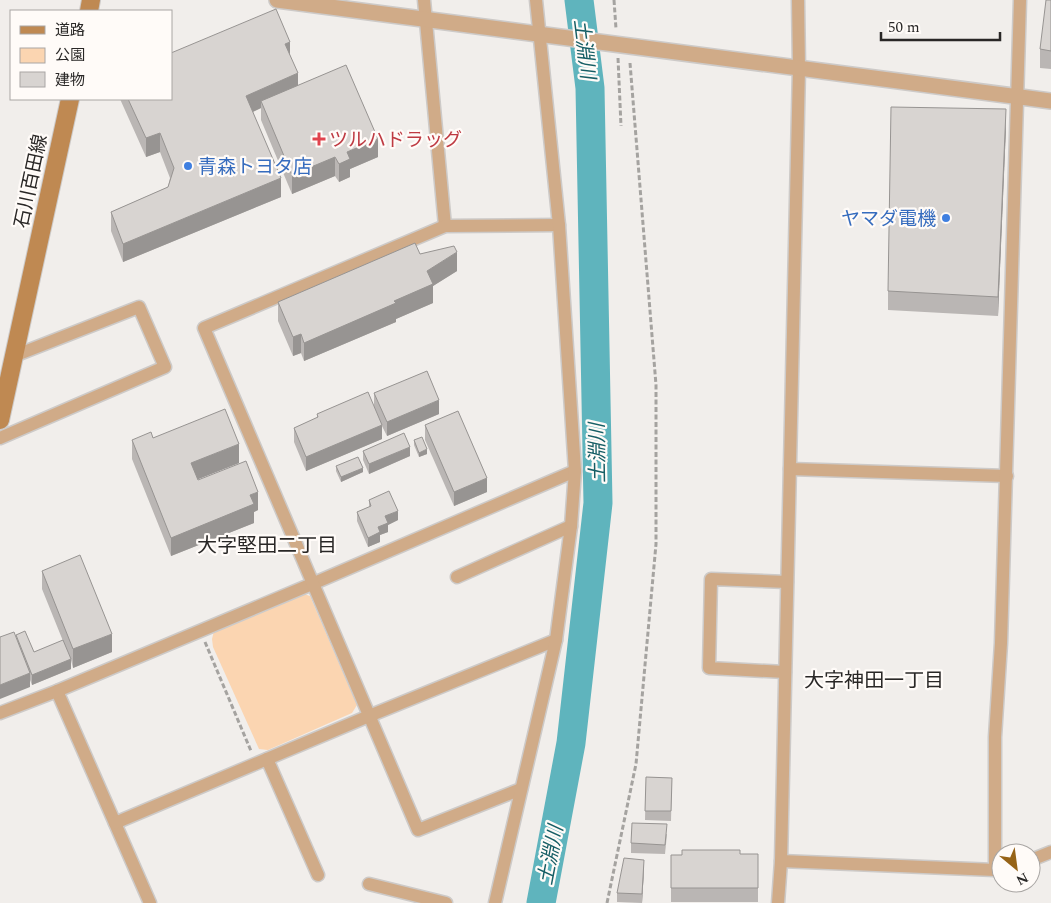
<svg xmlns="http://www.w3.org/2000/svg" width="1051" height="903" viewBox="0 0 1051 903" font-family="Spectral,'Noto Sans JP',serif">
<rect width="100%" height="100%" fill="#f1eeeb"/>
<path fill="#fbd5b1" d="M301,593L310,596L357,705L352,713L268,750L259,749L213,647L212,639L214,631Z"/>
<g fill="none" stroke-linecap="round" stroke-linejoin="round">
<path stroke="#5fb4bd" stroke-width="29" d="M541,903L571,743L598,503L590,88L579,0"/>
<defs>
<g id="minor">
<path d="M424,0L445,226"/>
<path d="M0,438L165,367L139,307L14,356"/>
<path d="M790,469L1007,476"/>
<path d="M457,577L571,526"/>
<path d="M785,672L709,668L711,579L787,582"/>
<path d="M57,691L150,903"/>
<path d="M0,713L57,691L312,584L575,471"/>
<path d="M267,759L318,875"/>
<path d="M521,789L418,830L204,328L445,226L559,225"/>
<path d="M115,823L369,716L556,640"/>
<path d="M1031,860L1051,852"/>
<path d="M781,861L995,870L1001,868"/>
<path d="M995,870V737L1001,643L1020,0"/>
<path d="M369,884L446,903"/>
<path d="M495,903L556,640L571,526L575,471L559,225L536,0"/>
<path d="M778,903L781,861L799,68L798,0"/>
</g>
<path id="tertiary" d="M277,0L1051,101"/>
<g id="secondary">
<path d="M89,11L91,0"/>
<path d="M0,420L70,99"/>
</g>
</defs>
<use href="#minor" stroke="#cdcac8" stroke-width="15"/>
<use href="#tertiary" stroke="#cdcac8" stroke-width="18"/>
<use href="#secondary" stroke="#cdcac8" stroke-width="20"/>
<g stroke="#a5a3a0" stroke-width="3" stroke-dasharray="5 2.5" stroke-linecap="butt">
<path d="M614,0L616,29"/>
<path d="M618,58L621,126"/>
<path d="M205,642L251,751"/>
<path d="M607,903L636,764L656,544V385L630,63"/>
</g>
<use href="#minor" stroke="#d0ab88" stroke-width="12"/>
<use href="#tertiary" stroke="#d0ab88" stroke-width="15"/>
<use href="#secondary" stroke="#bf8952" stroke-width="18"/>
</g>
<g fill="#bab6b4">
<path d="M1051,0V69L1040,68V49Z"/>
<path d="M290,55L298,85L378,157L350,169V177L339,182L335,176L292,194L261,120V108L253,112L281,197L123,262L111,231V212L168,187L170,178L160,152L146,157L120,99H171Z"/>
<path d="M1006,127L998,316L888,310V291Z"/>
<path d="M420,254L457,271L433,286V303L396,319V322L304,361L301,353L293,356L278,321V302Z"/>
<path d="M374,393L439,414L387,436L382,426V439L306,471L294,442V428L317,418V414L374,406Z"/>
<path d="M425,425L487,492L454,506L425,440Z"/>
<path d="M153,438L239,463L198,479V480L258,510L254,512V523L171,556L132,459V440Z"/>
<path d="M414,440L427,454L419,457L414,445Z"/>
<path d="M363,451L410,456L369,474L363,460Z"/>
<path d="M336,466L363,472L341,482L336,471Z"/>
<path d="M369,500L398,520L388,525V532L380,535V542L368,547L357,521V512L369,507Z"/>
<path d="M42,571L112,652L73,668L71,660V669L32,685L30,680V687L16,635L34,652L63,641L42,589Z"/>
<path d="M646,777L672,778L671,821L645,820Z"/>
<path d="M667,834L665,854L631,853V843Z"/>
<path d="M758,854V902H671V855Z"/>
<path d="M644,869L642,903L617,902V893Z"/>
</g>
<g fill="#979492">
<path d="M290,42V61L285,44Z"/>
<path d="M298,73V92L261,101V108L246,115V96Z"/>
<path d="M1006,109V127L998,316V297Z"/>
<path d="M160,133V152L146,157V138Z"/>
<path d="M378,139V157L350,169V177L339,182V164L347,152Z"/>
<path d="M335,157V176L292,194V175Z"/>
<path d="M281,178V197L123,262V244Z"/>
<path d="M457,252V271L433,286V303L396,319V322L304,361V343L394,301L427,271Z"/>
<path d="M301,334V353L293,356V337Z"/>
<path d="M439,400V414L387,436V422Z"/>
<path d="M382,425V439L306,471V457Z"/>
<path d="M239,444V463L191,482V463Z"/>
<path d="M410,447V456L369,474V464Z"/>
<path d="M427,449V454L419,457V453Z"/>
<path d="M363,468V472L341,482V477Z"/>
<path d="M487,478V492L454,506V492Z"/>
<path d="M258,492V510L254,512V523L171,556V538L250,495Z"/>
<path d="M398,511V520L388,525V532L380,535V542L368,547V538L378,527L385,516Z"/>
<path d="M112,634V652L73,668V649Z"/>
<path d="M71,659V669L32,685V675Z"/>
<path d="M30,673V687L0,699V685Z"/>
<path d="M644,860V869L642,903V894Z"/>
</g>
<g fill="#d8d4d1" stroke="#979492">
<path d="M1046,0H1051V51L1040,49Z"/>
<path d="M276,9L290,42L285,44L298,73L246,96L281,178L123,244L111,212L168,187L174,168L160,133L146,138L128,99H171V53Z"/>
<path d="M346,65L378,139L347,152L350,159L339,164L335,157L292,175L261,101Z"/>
<path d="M891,107L1006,109L998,297L888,291Z"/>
<path d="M415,243L420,254L454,246L457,252L427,271L433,284L394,301L396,303L304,343L301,334L293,337L278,302Z"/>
<path d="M427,371L439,400L387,422L374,393Z"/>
<path d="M368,392L382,425L306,457L294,428L318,417L317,414Z"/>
<path d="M225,409L239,444L191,463L198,480L246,461L258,492L250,495L254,504L171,538L132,440L151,432L153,438Z"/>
<path d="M458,411L487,478L454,492L425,425Z"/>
<path d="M404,433L410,447L369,464L363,451Z"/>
<path d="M422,437L427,449L419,453L414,440Z"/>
<path d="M358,457L363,468L341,477L336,466Z"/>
<path d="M389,491L398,511L385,516L388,523L378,527L380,532L368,538L357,512L371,506L369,500Z"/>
<path d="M80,555L112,634L73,649L42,571Z"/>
<path d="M25,631L34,652L63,640L71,659L32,675L16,635Z"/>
<path d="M14,632L30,673L0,685V637Z"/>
<path d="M646,777L672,778L671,811H645Z"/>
<path d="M632,823L667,824L665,845L631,843Z"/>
<path d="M682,850H740V854H758V888H671V855H682Z"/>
<path d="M624,858L644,860L642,894L617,893Z"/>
</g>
<path fill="#e0444e" stroke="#fffbf8" stroke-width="2" d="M316.5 131.5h5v5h5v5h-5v5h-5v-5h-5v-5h5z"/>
<g fill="#3f7fe0" stroke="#fffbf8" stroke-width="2">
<circle cx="188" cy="166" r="5"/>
<circle cx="946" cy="218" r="5"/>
</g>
<g text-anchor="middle" stroke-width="4.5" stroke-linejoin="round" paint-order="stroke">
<g font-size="19" fill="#be3a42" stroke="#fffbf8" text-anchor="start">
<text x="329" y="146">ツルハドラッグ</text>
</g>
<g font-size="19" fill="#366cbe" stroke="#fffbf8" text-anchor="start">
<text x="198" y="173">青森トヨタ店</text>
<text x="936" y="225" text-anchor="end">ヤマダ電機</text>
</g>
<g font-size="19" fill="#292726" stroke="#fffbf8">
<text transform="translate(30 181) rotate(-78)" y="7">石川百田線</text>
</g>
<g font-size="20" font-style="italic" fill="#165e65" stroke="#fffbf8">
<text transform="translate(585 49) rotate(83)" y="7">土淵川</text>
<text transform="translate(597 453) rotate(-91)" y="7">土淵川</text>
<text transform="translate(550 855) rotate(-79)" y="7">土淵川</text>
</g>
<g font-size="20" fill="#292726" stroke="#fffbf8">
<text x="267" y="552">大字堅田二丁目</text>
<text x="874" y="687">大字神田一丁目</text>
</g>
</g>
<rect x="10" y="10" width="162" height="90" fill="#fffbf8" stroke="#a9a6a4"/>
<rect x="20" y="26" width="25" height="8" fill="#bf8952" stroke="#a9a6a4"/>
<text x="55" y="35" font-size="15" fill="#292726">道路</text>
<rect x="20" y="48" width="25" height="15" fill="#fbd5b1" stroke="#a9a6a4"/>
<text x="55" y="60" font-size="15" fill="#292726">公園</text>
<rect x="20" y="72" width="25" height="15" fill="#d8d4d1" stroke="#a9a6a4"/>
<text x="55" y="85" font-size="15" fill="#292726">建物</text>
<g transform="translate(1016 868) rotate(151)"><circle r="24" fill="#fffbf8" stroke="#a9a6a4"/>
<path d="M0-4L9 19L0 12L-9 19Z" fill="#966317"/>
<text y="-8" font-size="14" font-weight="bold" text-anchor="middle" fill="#292726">N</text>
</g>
<path d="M881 32v8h119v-8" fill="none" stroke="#292726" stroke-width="2.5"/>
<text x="888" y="32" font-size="15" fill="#292726" stroke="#fffbf8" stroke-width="4" paint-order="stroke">50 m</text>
</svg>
